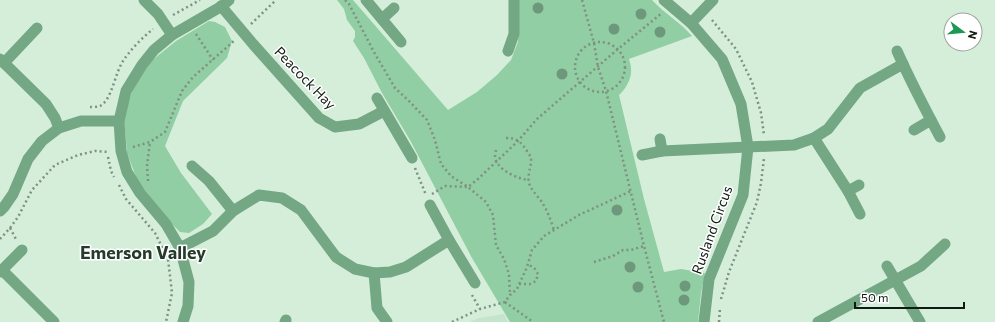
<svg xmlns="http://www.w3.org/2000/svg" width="995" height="322" viewBox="0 0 995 322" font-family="Commissioner,sans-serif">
<rect width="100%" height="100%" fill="#d4eeda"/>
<path fill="#c4e5cc" d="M504,314L508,322H469L479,318Z"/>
<g fill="#91cea3">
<path d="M337,0H353L448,110L477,92L497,75L511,60L518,42L519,0H652C664,13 680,22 692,36L629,59C630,62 631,66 631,69C632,78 626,89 619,95L644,199L664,272L681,269L705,273L701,293L698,322H510L472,258L410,140L382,93L364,58L353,41L355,37V31L347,20L344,9Z"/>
<path d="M209,21L215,22L225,27L232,41L227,58L183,101L165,146L181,173L212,214L203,224L189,233L180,232L170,222L138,182L127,153L124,116L134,85L150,62L176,41Z"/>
</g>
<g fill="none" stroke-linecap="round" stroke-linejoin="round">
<g stroke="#7e9183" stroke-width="2.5" stroke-dasharray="2 3" stroke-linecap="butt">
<path d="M345,0L349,4L375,54L395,88L409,101L427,120L435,140L441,164L451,176L468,187L486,202L493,215L496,245L504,259L509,274L510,295"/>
<path d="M582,0L594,43L598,67L606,91L644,246L664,322"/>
<path d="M173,15L200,0"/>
<path d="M712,20L736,49L752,82L761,113L764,135"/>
<path d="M251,24L276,0"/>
<path d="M196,34L213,60"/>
<circle cx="600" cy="67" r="25"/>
<path d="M90,107C93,107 97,107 100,106C112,100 115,73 123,61C131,49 142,38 153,29"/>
<path d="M506,138C517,137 523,144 528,153C529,155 531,156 531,158C532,165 527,174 529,183C532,192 539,197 543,204C548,212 551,221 554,230"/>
<path d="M133,147L150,142L165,132L182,91L193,77L235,40"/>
<path d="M496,150C496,150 495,156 495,156C496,170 518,179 529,180"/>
<path d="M108,157L111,171L114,177"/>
<path d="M415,168L426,195"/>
<path d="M148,181L147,166L150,142"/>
<path d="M119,185L126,199L155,233L168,259L172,293L166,322"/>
<path d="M432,194L445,186L468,187L478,179L518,141L537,119L618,49L662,13"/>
<path d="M10,228L17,241"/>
<path d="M0,239L10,228L18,217L32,190L55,165L78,155L95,151L109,152"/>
<path d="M594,262L613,256L623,250H631L644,246"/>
<path d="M519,284H530L536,281L538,274L535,269L528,264"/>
<path d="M472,295L480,309"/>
<path d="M721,299L729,272L757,202L761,183L764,158"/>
<path d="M505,302L533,322"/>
<path d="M452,322L480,309L505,302L510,295L517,289L527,267L532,250L544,236L579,215L631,191"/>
<path d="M719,322L720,308"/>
</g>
<g stroke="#74a783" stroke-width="11">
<path d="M144,0L158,14L172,35"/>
<path d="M366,0L401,42"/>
<path d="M664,0L691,23L722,59L741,104L748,147L743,195L709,279L704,322"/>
<path d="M221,6L253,44L319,118L335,127L359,124L384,111"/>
<path d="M382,19L394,8"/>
<path d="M691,23L713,0"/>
<path d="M508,51L514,34V0"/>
<path d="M897,51C910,80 925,109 940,137"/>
<path d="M0,59L46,104L55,118L59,128"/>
<path d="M4,63L37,28"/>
<path d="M377,98L412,158"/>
<path d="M914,130L931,120"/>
<path d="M814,138L848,191L860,214"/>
<path d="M660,139L662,151"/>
<path d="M642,155L662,151L794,145L814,138L828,129L860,88L903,64"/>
<path d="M192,166L209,181L233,211"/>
<path d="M848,191L859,185"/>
<path d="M430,205L449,240L475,283"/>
<path d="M0,211L4,207L13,194L28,159L42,141L59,128L81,121H119"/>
<path d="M180,248L213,231L233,211L259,195L282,198L301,210L336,257L355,269L374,273L390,272L406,267L449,240"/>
<path d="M887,266L920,322"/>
<path d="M2,270L54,322"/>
<path d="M0,272L22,250"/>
<path d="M374,273L377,308L387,322"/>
<path d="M183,322L188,306L189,282L180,248L166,224L140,193L127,172L121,151L119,121L126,91L142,65L154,50L172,35L222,6L229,0"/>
<path d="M285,322L286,320"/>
<path d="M818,322L921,266L945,244"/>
</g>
</g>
<g fill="#6d987c">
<circle cx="538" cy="8" r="5.5"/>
<circle cx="641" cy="14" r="5.5"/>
<circle cx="614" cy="29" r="5.5"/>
<circle cx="660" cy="32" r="5.5"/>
<circle cx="562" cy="74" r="5.5"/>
<circle cx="617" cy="210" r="5.5"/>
<circle cx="630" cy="267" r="5.5"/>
<circle cx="685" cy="286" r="5.5"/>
<circle cx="638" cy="287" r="5.5"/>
<circle cx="684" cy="300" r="5.5"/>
</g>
<g text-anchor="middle" stroke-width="3" stroke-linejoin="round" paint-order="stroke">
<g font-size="14" fill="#101912" stroke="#fff">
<text transform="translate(305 78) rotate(46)" y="5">Peacock Hay</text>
<text transform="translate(712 230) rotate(-70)" y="5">Rusland Circus</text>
</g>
<g font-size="18" font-weight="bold" fill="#253b2c" stroke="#fff">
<text x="143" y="259">Emerson Valley</text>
</g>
</g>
<g transform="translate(963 32) rotate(106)"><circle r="19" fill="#ffffff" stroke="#9fa3a0"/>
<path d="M0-3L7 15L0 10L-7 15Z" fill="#1d9855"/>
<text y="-6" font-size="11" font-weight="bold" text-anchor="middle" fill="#101912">N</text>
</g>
<path d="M855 302v6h109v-6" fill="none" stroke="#101912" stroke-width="2"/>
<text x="861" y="302" font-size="12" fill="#101912" stroke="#ffffff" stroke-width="3" paint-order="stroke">50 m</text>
</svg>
